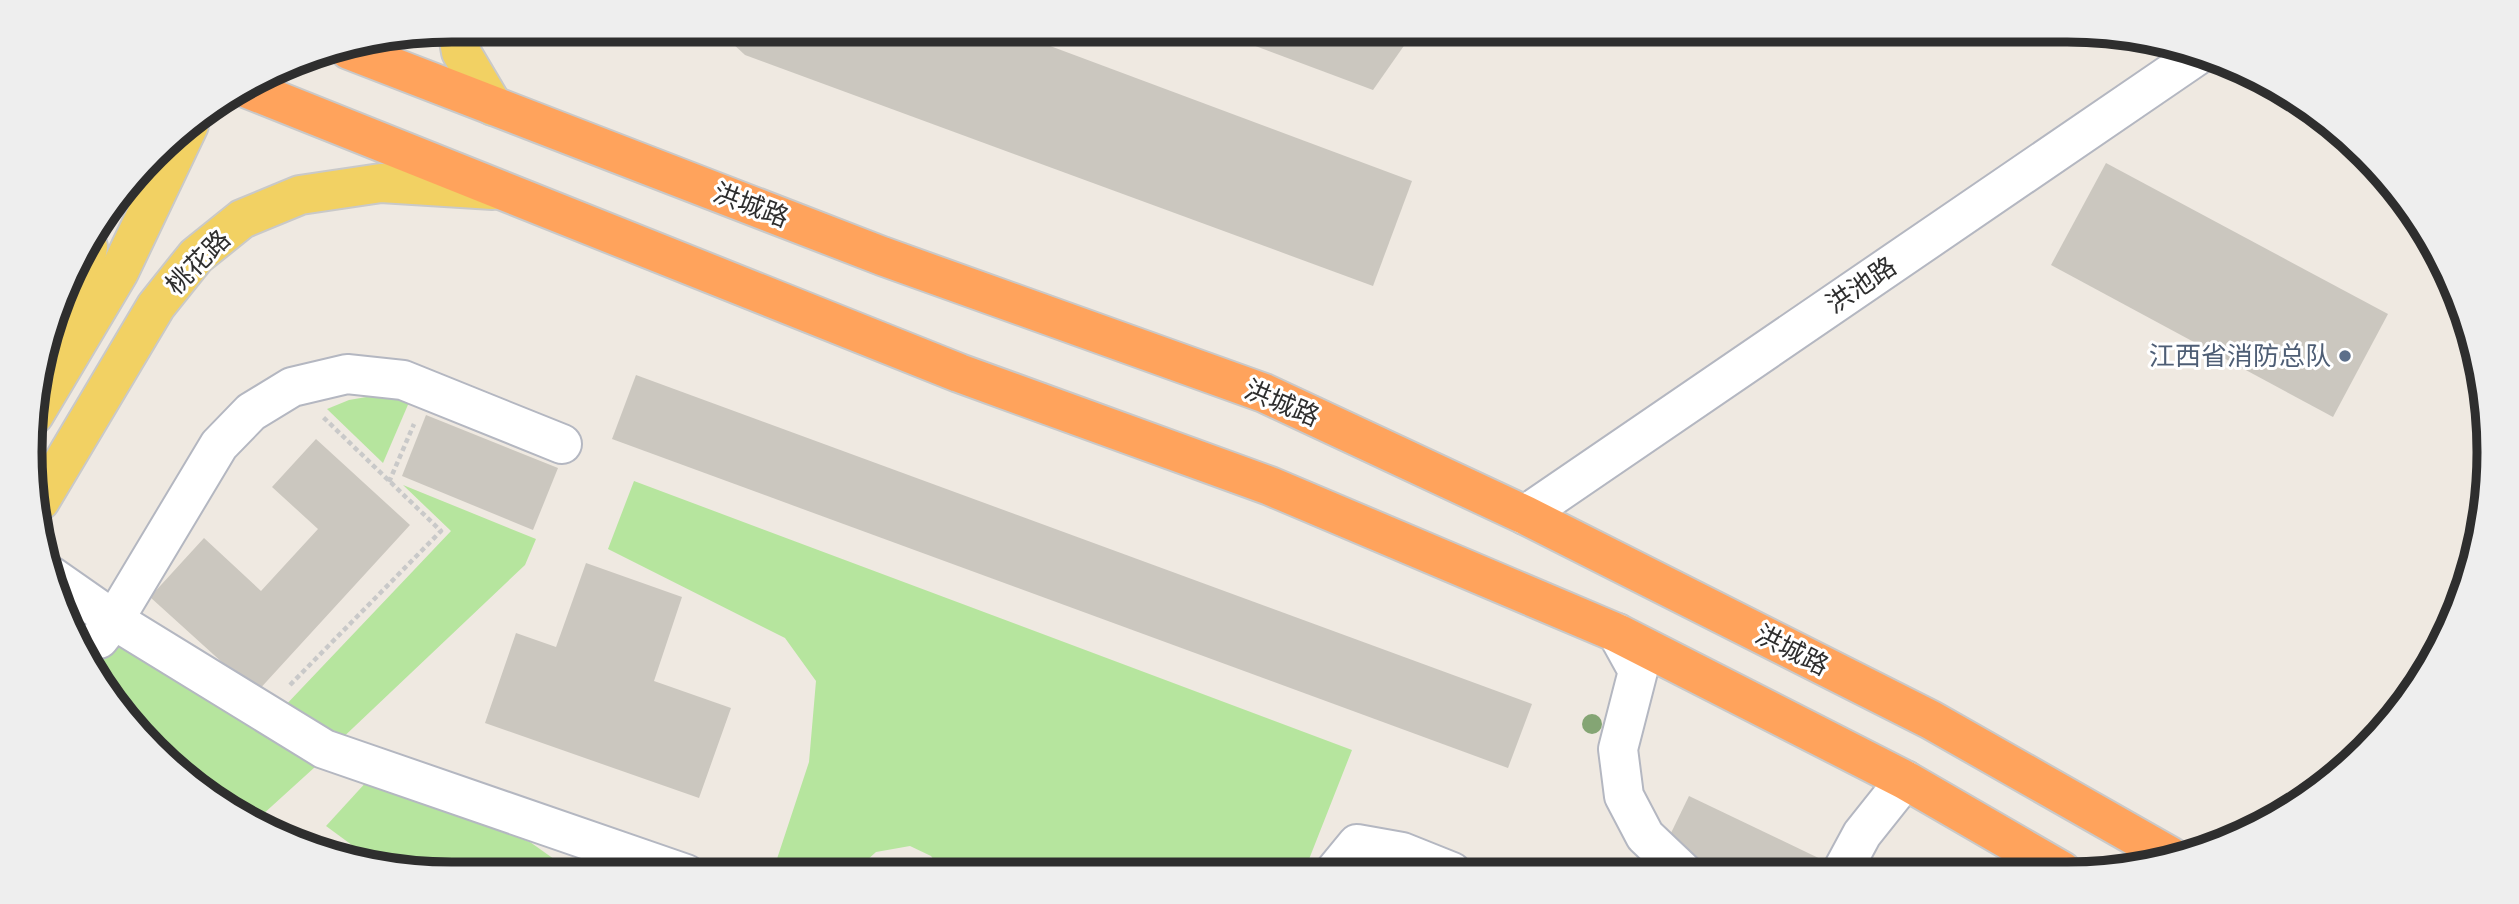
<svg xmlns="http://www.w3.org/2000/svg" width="2519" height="904" viewBox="0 0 2519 904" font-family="'Titillium Web','Noto Sans SC',sans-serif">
<rect width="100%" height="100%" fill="#efe9e1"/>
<g fill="#b6e59e">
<path d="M378,395L410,400L383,463L327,409L349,400Z"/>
<path d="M634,481L1352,750L1304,872L944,873L931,856L910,846L876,852L853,873L772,874L809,762L816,681L785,638L608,549Z"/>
<path d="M403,485L536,539L525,565L335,745L282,709L451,531Z"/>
<path d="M100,618L326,757L261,816L281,832L217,803L101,687L83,646Z"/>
<path d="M369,779L530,842L575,874H452L379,865L326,826Z"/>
</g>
<g fill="#cbc7bf">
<path d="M718,30H1007L1412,181L1373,286L745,55Z"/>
<path d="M1213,30H1415L1373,90Z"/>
<path d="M2106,163L2388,314L2333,417L2051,265Z"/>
<path d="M636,375L1532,704L1508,768L612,439Z"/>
<path d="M426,415L558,468L533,530L402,476Z"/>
<path d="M316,439L410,525L256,693L150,597L204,538L261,591L318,529L272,487Z"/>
<path d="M586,563L682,597L654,681L731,708L699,798L485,723L516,633L556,647Z"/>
<path d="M1689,796L1831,864L1828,871L1652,872Z"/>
</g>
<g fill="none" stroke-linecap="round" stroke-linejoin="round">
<defs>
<g id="minor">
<path d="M1525,515L2198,55"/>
<path d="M51,576L114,620L324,749L686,874"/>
<path d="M1617,633L1638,671L1618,749L1624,796L1645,836L1683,872"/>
<path d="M99,639L114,620L219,445L251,412L292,387L347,374L403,380L562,444"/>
<path d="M1842,871L1862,834L1905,780"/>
<path d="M1334,872L1357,844L1402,852L1452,872"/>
</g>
<g id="major">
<path d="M457,30L461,52L493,106"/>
<path d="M65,332L81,284L88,247"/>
<path d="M34,415L119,272L189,125"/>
<path d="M40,501L156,306L196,256L242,219L300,195L381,183L493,190"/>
</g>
<g id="highway">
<path d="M349,50L882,256L1264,393L1525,515L1931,720L2170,856"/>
<path d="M248,89L959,373L1270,486L1617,633L1905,780L2062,871"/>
</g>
</defs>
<use href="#minor" stroke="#b4b7c1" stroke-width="42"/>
<use href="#major" stroke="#c9c9c9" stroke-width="42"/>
<use href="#highway" stroke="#c9c9c9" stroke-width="42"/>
<g stroke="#c9c9c9" stroke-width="4.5" stroke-dasharray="5 3.5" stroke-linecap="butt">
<path d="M389,482L414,424"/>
<path d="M290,685L441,531L323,417"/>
</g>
<use href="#minor" stroke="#fff" stroke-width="38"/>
<use href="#major" stroke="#f2d163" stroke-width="38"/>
<use href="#highway" stroke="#ffa35c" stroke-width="38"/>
</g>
<circle fill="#84a574" cx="1592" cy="724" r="10"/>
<circle fill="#5c6f8a" stroke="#fff" stroke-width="2.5" cx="2345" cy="356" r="7"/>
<g text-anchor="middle" stroke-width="6" stroke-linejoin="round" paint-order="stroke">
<g font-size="26" fill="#2e2e2e" stroke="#fff">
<text transform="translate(751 205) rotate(21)" y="9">洪城路</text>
<text transform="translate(198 262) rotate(-45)" y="9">桃花路</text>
<text transform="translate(1861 285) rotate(-34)" y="9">洪池路</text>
<text transform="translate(1282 403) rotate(23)" y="9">洪城路</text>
<text transform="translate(1792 650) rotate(27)" y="9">洪城路</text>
</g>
<g font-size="26" fill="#4e5e75" stroke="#fff" text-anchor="end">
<text x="2331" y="365">江西省消防总队</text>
</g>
</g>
<path d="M0 0H2519V904H0ZM452 42H2067A410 410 0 0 1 2477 452V452A410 410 0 0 1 2067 862H452A410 410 0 0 1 42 452V452A410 410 0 0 1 452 42Z" fill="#eee" fill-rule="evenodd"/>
<path fill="none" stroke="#2e2e2e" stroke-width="9" d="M452 42H2067A410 410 0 0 1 2477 452V452A410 410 0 0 1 2067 862H452A410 410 0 0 1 42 452V452A410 410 0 0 1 452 42Z"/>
</svg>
